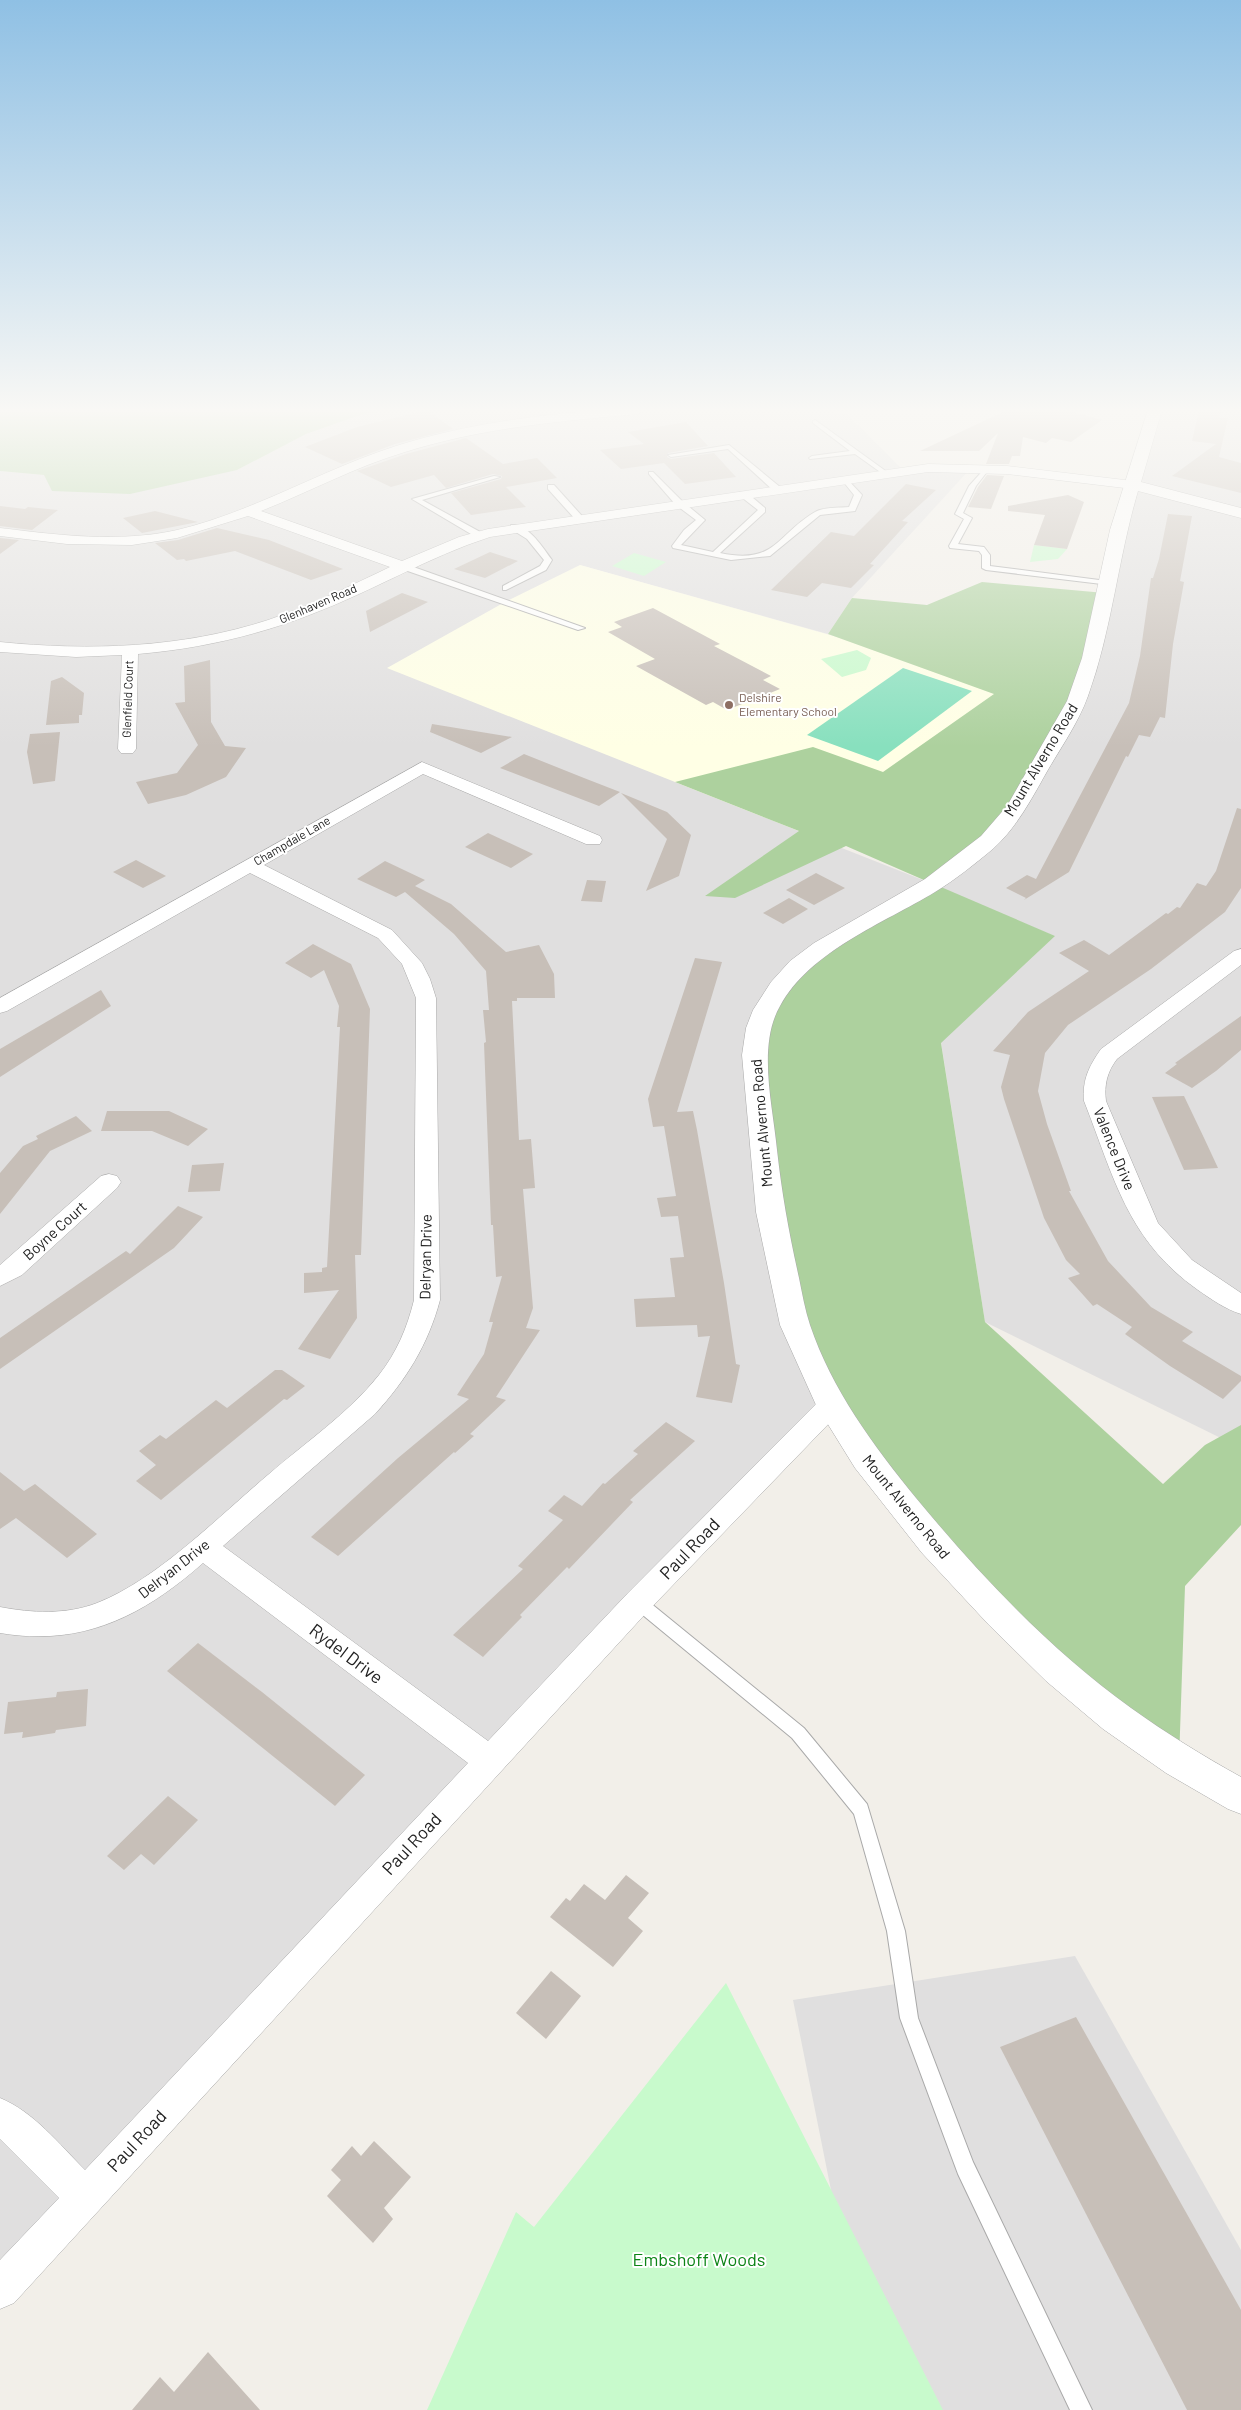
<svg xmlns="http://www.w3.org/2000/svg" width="1241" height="2410" viewBox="0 0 1241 2410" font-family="Barlow,sans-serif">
<rect width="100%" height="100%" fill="#f2efe9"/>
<g fill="#e0dfdf">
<path d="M389,410H815L847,414L903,470L971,468L852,598L828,634L580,565L675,782L933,884L1049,746L1155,410H1241V1448L985,1322L941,1042L1054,936L933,884L831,1405L0,2289V471L44,475L237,470L306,434L363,414Z"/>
<path d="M1075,1956L1241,2250V2410H875L793,2000Z"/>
</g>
<path fill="#ffffe5" d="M580,565L851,641L995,694L799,831L387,668L505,602Z"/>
<g fill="#add19e">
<path d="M33,410H389L363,414L306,434L237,470L130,494L52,491L44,475L0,471V412Z"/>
<path d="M982,582L1105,593L1091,658L1016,808L934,884L1055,936L941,1043L985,1322L1163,1484L1205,1445L1241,1425V1525L1185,1586L1179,1761L934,1543L795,1325L755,1055L779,987L933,884L846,846L735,898L705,896L799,831L675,782L813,747L883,772L994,694L828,634L852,598L927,605Z"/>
</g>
<g fill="#c8facc">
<path d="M1034,545L1067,549L1058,559L1030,562Z"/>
<path d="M634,553L666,562L644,576L612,566Z"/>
<path d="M857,650L871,658L866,670L842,677L821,659Z"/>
<path d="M726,1983L943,2410H427L516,2212L534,2227Z"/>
</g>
<path fill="#88e0be" d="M903,668L972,691L878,761L807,735Z"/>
<g fill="#c7bfb8">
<path d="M427,410L453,429L395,444L342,464L305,447L357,427Z"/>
<path d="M1007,410H1066L1102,420L1071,442L1052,438L1046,443L1023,437L1020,456H1012L1009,464H986L998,433L979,451H920Z"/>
<path d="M1199,410H1221L1219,418H1228L1219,457L1241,463V493L1172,476L1216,444L1192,441Z"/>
<path d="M686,422L708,446L668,453L667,457L671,459L714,453L736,477L685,484L664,463L621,469L600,450L644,444L628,432Z"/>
<path d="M466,438L503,464L537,458L557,478L506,487L526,507L471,515L451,493L501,479L502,476L493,474L446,488L434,475L391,487L357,471L406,454Z"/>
<path d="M987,475L1004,476L991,509L968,507L978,487Z"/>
<path d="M906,484L936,490L902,521L908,522L870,564L874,565L851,588L822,583L807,597L771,590L831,532L854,536Z"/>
<path d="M1068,495L1084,502L1067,549L1034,545L1045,515L1008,511V506Z"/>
<path d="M0,506L25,509L28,507L58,510L32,530L0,526Z"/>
<path d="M155,511L198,522L142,533L123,518Z"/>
<path d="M1168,514L1192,516L1180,581L1184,582L1173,644L1165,718L1160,717L1150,737L1139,735L1128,757L1126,756L1069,872L1024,900L1026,898L1006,888L1027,875L1036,879L1129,703L1140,656L1151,578H1153L1159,559Z"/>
<path d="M217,528L269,540L343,569L311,580L235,551L186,561L184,559L177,560L155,543L178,540Z"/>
<path d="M0,538L19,540L0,554Z"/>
<path d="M490,552L518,561L485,578L454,569Z"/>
<path d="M402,593L428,602L370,632L366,611Z"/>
<path d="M653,608L720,644L714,646L771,676L763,680L780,689L727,710L713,702L706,705L636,666L655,659L608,632L622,627L614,622Z"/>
<path d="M210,660L211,722L225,746L246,748L226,777L186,795L148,804L136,782L177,773L198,745L175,703L185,702L184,666Z"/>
<path d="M62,677L84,693L82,715H79V723L46,725L51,681Z"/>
<path d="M432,724L512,737L481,753L430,732Z"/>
<path d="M60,732L55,781L33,784L27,752L30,734Z"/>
<path d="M524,754L584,778L620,792L599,806L500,768Z"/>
<path d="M621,793L667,812L691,835L679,876L646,891L667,839Z"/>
<path d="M1237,808L1241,809V888L1225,912L1151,969L1068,1025L1045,1053L1038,1091L1047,1124L1071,1191H1069L1108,1261L1151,1307L1193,1332L1182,1341L1241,1376V1381L1223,1399L1170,1366L1125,1334L1132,1327L1097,1304L1093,1306L1068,1278L1080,1274L1066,1260L1044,1218L1004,1099L1001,1087L1010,1055L993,1051L1028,1012L1089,971L1059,953L1084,940L1109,955L1166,913L1168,914L1177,907L1180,908L1197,883L1206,886L1216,871Z"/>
<path d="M488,833L533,854L511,868L465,847Z"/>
<path d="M136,860L166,876L143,888L113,872Z"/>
<path d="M385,861L425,880L415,886L451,904L506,952L539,945L554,974L555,998H517V1001H512L519,1140L531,1139L535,1188L523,1189L533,1308L526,1328L540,1330L496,1397L506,1400L470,1434L474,1436L455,1453L454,1452L338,1556L311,1537L398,1458L469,1399L457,1395L484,1354L493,1322H489L502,1276L496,1277L493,1225H491L484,1043L486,1042L483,1010H489L486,971L454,934L405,892L396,897L357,879Z"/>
<path d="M816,873L845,888L814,905L786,890Z"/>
<path d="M587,880L606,881L602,902L581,901Z"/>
<path d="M789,898L808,909L783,924L763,913Z"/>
<path d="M313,944L351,964L370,1009L361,1255H355L357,1318L330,1359L298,1349L339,1290L304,1293V1273L322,1272V1268L327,1267L340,1027H337L339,1006L324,970L311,978L285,963Z"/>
<path d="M695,958L722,962L677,1112L693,1111L697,1130L724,1283L736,1364L740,1365L732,1403L696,1397L710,1336L698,1337L697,1325L636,1327L634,1299L675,1297L670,1258L684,1257L678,1216L661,1217L657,1198L676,1196L664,1126L653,1127L648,1099Z"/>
<path d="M101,990L111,1006L0,1077V1049Z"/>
<path d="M1241,1016V1050L1216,1071L1192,1088L1165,1073L1177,1064L1175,1063Z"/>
<path d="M1184,1096L1205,1140L1218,1168L1184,1170L1152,1097Z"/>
<path d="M107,1111H169L208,1129L188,1146L152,1131H101Z"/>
<path d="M76,1116L92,1131L50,1151L0,1214V1173L23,1146L38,1139L36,1136Z"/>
<path d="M224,1163L220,1191L188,1192L192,1165Z"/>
<path d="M178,1206L203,1217L174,1248L0,1369V1338L126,1251L130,1254Z"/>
<path d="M275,1370H282L305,1386L287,1400L284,1399L161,1500L136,1481L156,1465L139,1451L160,1435L166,1439L216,1400L227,1408Z"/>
<path d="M666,1422L695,1441L630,1500L633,1502L569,1569L567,1567L520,1615L522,1617L483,1657L453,1635L523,1569L518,1566L563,1520L548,1511L564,1495L582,1506L603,1483L605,1484L638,1454L633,1451Z"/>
<path d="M0,1472L24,1491L35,1484L97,1534L67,1558L16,1518L0,1529Z"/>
<path d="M198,1643L262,1692L365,1775L335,1806L167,1671Z"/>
<path d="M88,1689L86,1726L56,1730L55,1733L22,1738L23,1732L4,1734L8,1702L56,1697L57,1692Z"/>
<path d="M168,1796L198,1820L154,1865L141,1854L124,1870L107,1856Z"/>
<path d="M626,1875L649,1893L628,1918L643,1931L613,1967L550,1917L566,1898L570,1901L584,1884L605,1900Z"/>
<path d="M551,1971L581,1996L546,2039L516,2013Z"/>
<path d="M1076,2017L1241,2310V2410H1187L1000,2047Z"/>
<path d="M374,2141L411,2177L384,2208L393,2219L373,2243L327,2196L341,2180L331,2170L352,2146L361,2156Z"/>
<path d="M208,2352L260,2410H132L160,2377L174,2392Z"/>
</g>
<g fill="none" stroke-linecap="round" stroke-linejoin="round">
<defs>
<g id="service">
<path d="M815,420L887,472V474H883L855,454L810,459L809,458L812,456L850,451L813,423V421Z"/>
<path d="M729,445L780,487V491H774L728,449L671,457L668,455Z"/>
<path d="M987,466L990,468L976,486L963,513L972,518L958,544L984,547L990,555V566L1107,581L1111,583L1110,585L986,570L982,568V555L979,551L950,548L949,546L964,519L955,514L969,486Z"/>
<path d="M649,472H653L682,501L705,520L681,545L713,552L758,510L740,496V492H746L765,508V512L720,553C776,565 776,535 815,512C823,507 839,508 849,507L854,495L842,480V478H846L862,495L855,511L820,515L770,556L731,560L673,548L672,546L684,530L696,520L676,505L649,474Z"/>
<path d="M494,476L500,477L422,500L482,533V537H476L412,499Z"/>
<path d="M548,485H554L582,516V520H576L548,489Z"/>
<path d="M511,525C529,524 543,548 552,560L546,570L506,590H503V586L540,566L544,560L527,539L511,529Z"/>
<path d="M399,564H405L585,628L578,630L399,568Z"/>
<path d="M638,1595L643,1597L804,1728L867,1804L905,1931L918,2018L973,2162L1092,2410H1070L958,2174L900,2018L887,1931L854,1814L792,1738L633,1607L630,1602L633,1597Z"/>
</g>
<g id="minor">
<path d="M600,410H644L638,414C560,421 481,428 405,452C355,467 309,492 261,511L402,561L459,537L488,529L928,464L1007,466L1133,481L1140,485L1133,489L1007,474L928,472L490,537C428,557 373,591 312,614C256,636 197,649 138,654L136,749L133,753H121L118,749L122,655L76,657L0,652V642C89,651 182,648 268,620C310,606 350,586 390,567L248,516L177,538L132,545L67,544L0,536V528C58,535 119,543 177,530C253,512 321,470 396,446C462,425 531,416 600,410Z"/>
<path d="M422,762L600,836L602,840L600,844H586L423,774L264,865L392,930L422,963L430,979L436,998L440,1300C428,1345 406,1380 375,1414L223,1546L488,1741L628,1593L822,1398L831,1395L840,1398L844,1405L840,1412L648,1611L14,2303L0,2309V2260L59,2198L0,2139V2098C34,2112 59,2144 85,2170L468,1763L203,1563C143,1616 82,1647 0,1633V1607C32,1613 66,1615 97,1603C158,1579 219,1516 269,1474C306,1442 349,1413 379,1375C397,1352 407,1328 414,1300L416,998L402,964L378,938L250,873L7,1011L0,1013V998Z"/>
<path d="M1241,949V965L1117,1059C1107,1072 1104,1085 1106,1101L1158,1223L1192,1260L1241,1293V1314C1225,1309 1211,1299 1198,1290C1127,1240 1114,1177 1084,1101C1082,1080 1089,1066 1101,1049L1234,951Z"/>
<path d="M109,1174L117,1176L121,1182L117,1188L22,1275L0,1286V1265L101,1176Z"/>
</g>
<path id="tertiary" d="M1148,410H1162L1141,482L1241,508V518L1138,491C1118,558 1112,630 1088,696C1078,724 1059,750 1045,775C1031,800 1016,828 994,848C976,863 955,880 935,892C884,923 810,951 780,1006C757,1046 773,1106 777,1150C782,1195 789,1233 799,1278C802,1293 805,1310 810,1325C832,1390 873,1445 916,1498C979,1574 1050,1650 1131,1708C1166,1733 1203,1756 1241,1777V1814L1228,1809L1166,1773L1103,1729L1046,1681L989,1625L922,1553L855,1468L816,1405L780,1325L756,1212L742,1055L746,1028L753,1010L771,982L790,961L814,943L925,879L981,836L1007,806L1067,701L1082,658L1110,530Z"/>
</defs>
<use href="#service" stroke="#a9a9a9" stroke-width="2"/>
<use href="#minor" stroke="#a9a9a9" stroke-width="1"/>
<use href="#tertiary" stroke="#a9a9a9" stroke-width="1"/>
<use href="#service" fill="#fff" fill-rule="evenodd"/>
<use href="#minor" fill="#fff" fill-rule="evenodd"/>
<use href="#tertiary" fill="#fff" fill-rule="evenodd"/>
</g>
<linearGradient id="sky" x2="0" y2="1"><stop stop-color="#8fc0e4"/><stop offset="0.55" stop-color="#f9f8f5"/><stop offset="1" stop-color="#f9f8f5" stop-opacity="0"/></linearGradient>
<rect width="1241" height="747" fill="url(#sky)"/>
<circle fill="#8d6e63" stroke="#fff" stroke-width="2" cx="729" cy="705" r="5"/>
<g text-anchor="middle" stroke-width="4" stroke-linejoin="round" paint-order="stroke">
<g font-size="12" fill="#222" stroke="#fff">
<text transform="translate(318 604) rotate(-23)" y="4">Glenhaven Road</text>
<text transform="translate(128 699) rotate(-88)" y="4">Glenfield Court</text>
<text transform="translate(292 841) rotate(-30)" y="4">Champdale Lane</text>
</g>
<g font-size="12" fill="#785e54" stroke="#fff" text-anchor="start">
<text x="739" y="702">Delshire<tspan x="739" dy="14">Elementary School</tspan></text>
</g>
<g font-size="15" fill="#222" stroke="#fff">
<text transform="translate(1041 760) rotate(-59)" y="5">Mount Alverno Road</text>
<text transform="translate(762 1123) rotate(-95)" y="5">Mount Alverno Road</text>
<text transform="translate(1114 1149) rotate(68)" y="5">Valence Drive</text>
<text transform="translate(55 1231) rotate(-42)" y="5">Boyne Court</text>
<text transform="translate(426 1257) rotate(-89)" y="5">Delryan Drive</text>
<text transform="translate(906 1507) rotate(51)" y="5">Mount Alverno Road</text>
<text transform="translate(174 1569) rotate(-38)" y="5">Delryan Drive</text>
</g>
<g font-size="18" fill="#222" stroke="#fff">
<text transform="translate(690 1549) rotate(-46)" y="6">Paul Road</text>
<text transform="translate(346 1654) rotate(37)" y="6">Rydel Drive</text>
<text transform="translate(412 1844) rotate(-47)" y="6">Paul Road</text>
<text transform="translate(137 2141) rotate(-47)" y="6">Paul Road</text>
</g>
<g font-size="18" fill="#0c8416" stroke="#fff">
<text x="699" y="2266">Embshoff Woods</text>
</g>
</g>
</svg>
